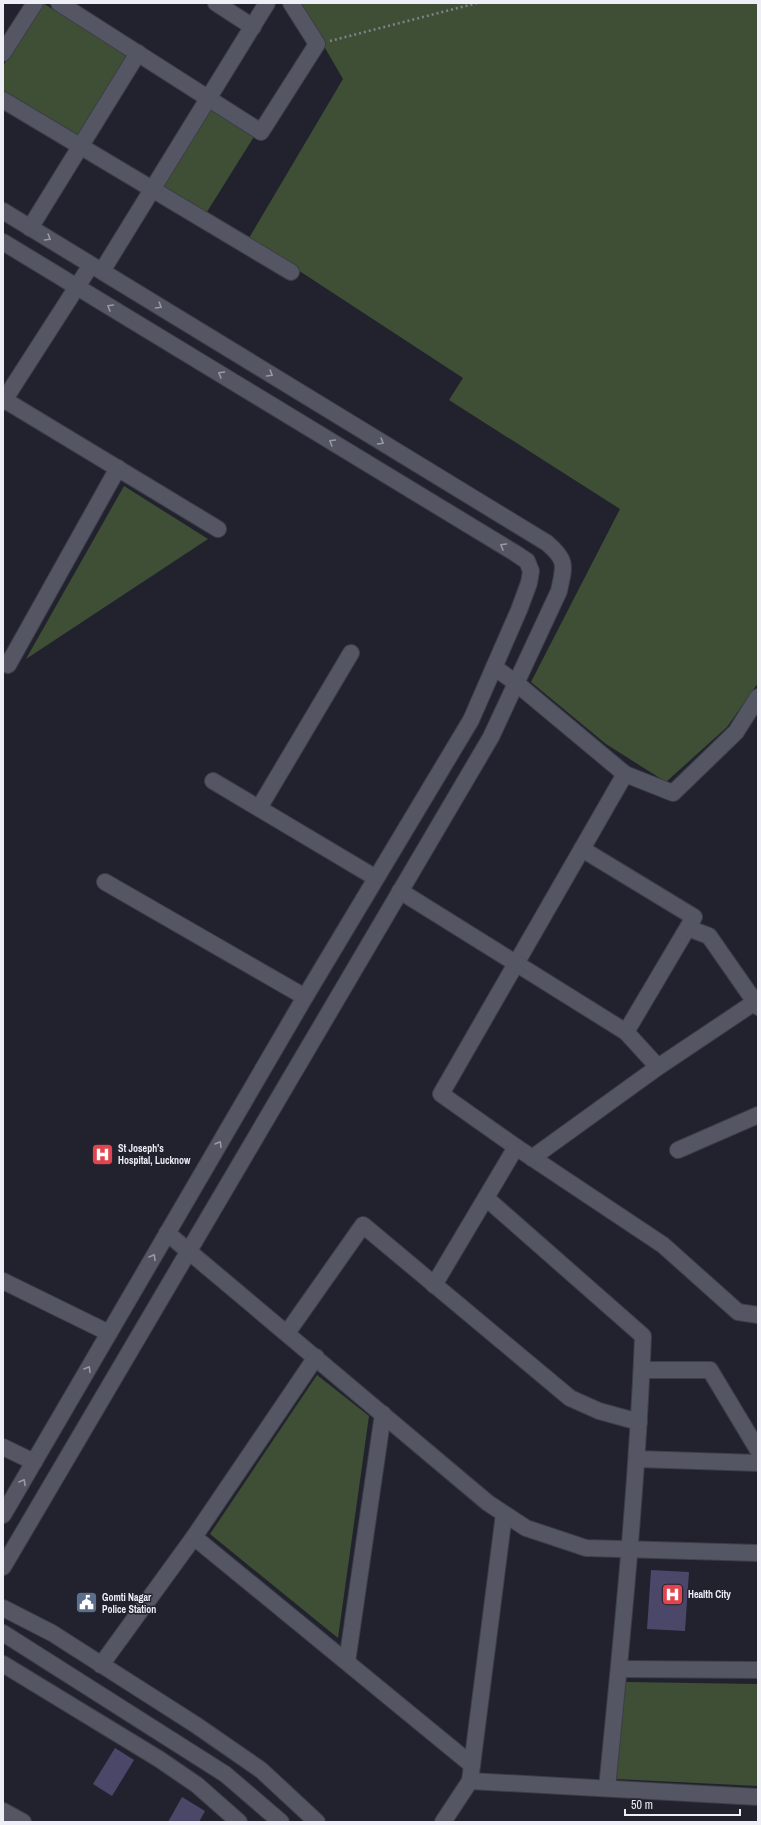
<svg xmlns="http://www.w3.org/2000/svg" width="761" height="1825" viewBox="0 0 761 1825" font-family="'Archivo Narrow',sans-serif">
<rect width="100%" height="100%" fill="#21222e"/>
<g fill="#3f4f36">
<path d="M43,3L127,56L77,136L3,90V66Z"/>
<path d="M299,3H758V683L727,727L666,782L606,744L531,682L620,509L449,400L463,378L249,238L343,79Z"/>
<path d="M211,107L255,135L205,215L161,187Z"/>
<path d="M124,486L208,539L26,659Z"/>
<path d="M317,1375L369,1416L338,1638L210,1534Z"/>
<path d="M626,1682L758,1684V1786L616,1779Z"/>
</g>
<g fill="#4a4768">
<path d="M651,1570L689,1572L685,1631L647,1629Z"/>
<path d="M115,1748L134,1760L112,1796L93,1784Z"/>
<path d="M182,1797L205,1811L199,1822H168Z"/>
</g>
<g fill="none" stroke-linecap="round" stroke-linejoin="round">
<defs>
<g id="minor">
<path d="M59,3L261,132L317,44L291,3"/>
<path d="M216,3L253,27"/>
<path d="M3,53L35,3"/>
<path d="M3,100L291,272"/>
<path d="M3,211L547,543C568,561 564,566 559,591L491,737L3,1567"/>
<path d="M30,228L138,53"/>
<path d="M3,242L515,553L527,561L531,571L529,583L519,610L471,720L305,997L3,1515"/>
<path d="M102,271L267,3"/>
<path d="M3,399L218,529"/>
<path d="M3,402L91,265"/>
<path d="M3,662L8,665L118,468"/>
<path d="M494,667L516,683L625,774L673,793L736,732L758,697"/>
<path d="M625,774L441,1094L516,1147L663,1245L738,1312L758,1315"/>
<path d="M213,781L376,878"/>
<path d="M259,808L351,653"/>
<path d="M582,849L694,917L626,1032"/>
<path d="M105,882L305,997"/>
<path d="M400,891L626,1032L658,1067"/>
<path d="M688,928L709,936L755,1002"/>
<path d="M678,1150L758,1115"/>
<path d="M532,1158L658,1067L755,1002L758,1007"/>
<path d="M486,1198L643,1336C637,1487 622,1638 607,1788"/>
<path d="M167,1233L488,1503L526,1528L586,1548L758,1553"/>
<path d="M3,1281L109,1333"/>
<path d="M434,1285L516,1147"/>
<path d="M287,1333L363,1225L570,1398L599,1411L639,1422"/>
<path d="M642,1370H710L758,1450"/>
<path d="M3,1447L34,1462"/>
<path d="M637,1459L758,1463"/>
<path d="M194,1537L472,1765"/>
<path d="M3,1608L52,1633L196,1725L261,1770L317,1822"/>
<path d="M3,1633L225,1774L281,1822"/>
<path d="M347,1662L383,1414"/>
<path d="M3,1664L159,1759L197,1785L239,1822"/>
<path d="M101,1665L194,1537L316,1357"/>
<path d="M619,1669L758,1670"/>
<path d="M470,1781L758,1797"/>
<path d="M3,1811L23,1822"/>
<path d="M443,1822L470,1781L504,1514"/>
</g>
</defs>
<use href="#minor" stroke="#3d3e47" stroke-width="18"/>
<path stroke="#7f808a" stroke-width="2.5" stroke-dasharray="2 3" stroke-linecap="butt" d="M330,41L477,3"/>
<use href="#minor" stroke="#545663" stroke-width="16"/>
</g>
<defs><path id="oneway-chevron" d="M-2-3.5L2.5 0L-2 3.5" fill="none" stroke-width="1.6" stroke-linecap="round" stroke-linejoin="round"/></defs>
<g stroke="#999aa5">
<use href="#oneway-chevron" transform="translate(48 238) rotate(31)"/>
<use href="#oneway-chevron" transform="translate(159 306) rotate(31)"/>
<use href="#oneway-chevron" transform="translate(110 307) rotate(-149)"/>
<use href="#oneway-chevron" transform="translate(221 374) rotate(-149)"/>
<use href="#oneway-chevron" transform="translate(270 374) rotate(31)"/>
<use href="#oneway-chevron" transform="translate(332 442) rotate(-149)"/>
<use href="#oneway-chevron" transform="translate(381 442) rotate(31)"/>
<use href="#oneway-chevron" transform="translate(503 546) rotate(-149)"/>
<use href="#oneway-chevron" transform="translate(219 1144) rotate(-60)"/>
<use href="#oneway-chevron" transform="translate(153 1257) rotate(-60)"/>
<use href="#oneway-chevron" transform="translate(88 1369) rotate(-60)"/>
<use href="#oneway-chevron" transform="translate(23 1482) rotate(-60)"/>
</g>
<defs>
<symbol id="hospital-square" viewBox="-11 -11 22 22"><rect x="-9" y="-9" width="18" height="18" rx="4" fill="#e0444e" stroke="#21222e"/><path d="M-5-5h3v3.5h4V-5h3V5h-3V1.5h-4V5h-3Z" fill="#fff"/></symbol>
<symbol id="civic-square" viewBox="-11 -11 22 22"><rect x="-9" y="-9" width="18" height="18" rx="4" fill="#5c6f8a" stroke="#21222e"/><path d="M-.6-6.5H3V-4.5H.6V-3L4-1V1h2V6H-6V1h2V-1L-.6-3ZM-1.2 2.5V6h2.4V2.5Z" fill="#fff"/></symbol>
</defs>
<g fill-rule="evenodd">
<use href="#hospital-square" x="90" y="1142" width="25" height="25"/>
<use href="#hospital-square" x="660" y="1582" width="25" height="25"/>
<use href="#civic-square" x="74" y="1590" width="25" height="25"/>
</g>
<g text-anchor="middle" stroke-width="3" stroke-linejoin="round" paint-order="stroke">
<g font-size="10" font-weight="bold" fill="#edeef6" stroke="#21222e" text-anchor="start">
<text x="118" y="1152">St Joseph's<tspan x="118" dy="12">Hospital, Lucknow</tspan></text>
<text x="688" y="1598">Health City</text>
<text x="102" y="1601">Gomti Nagar<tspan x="102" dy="12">Police Station</tspan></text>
</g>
</g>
<rect width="761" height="1825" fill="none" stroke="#edeef6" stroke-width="8"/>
<path d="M625 1809v6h115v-6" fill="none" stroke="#edeef6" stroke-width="2"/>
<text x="631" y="1809" font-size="12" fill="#edeef6" stroke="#21222e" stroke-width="3" paint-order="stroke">50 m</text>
</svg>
